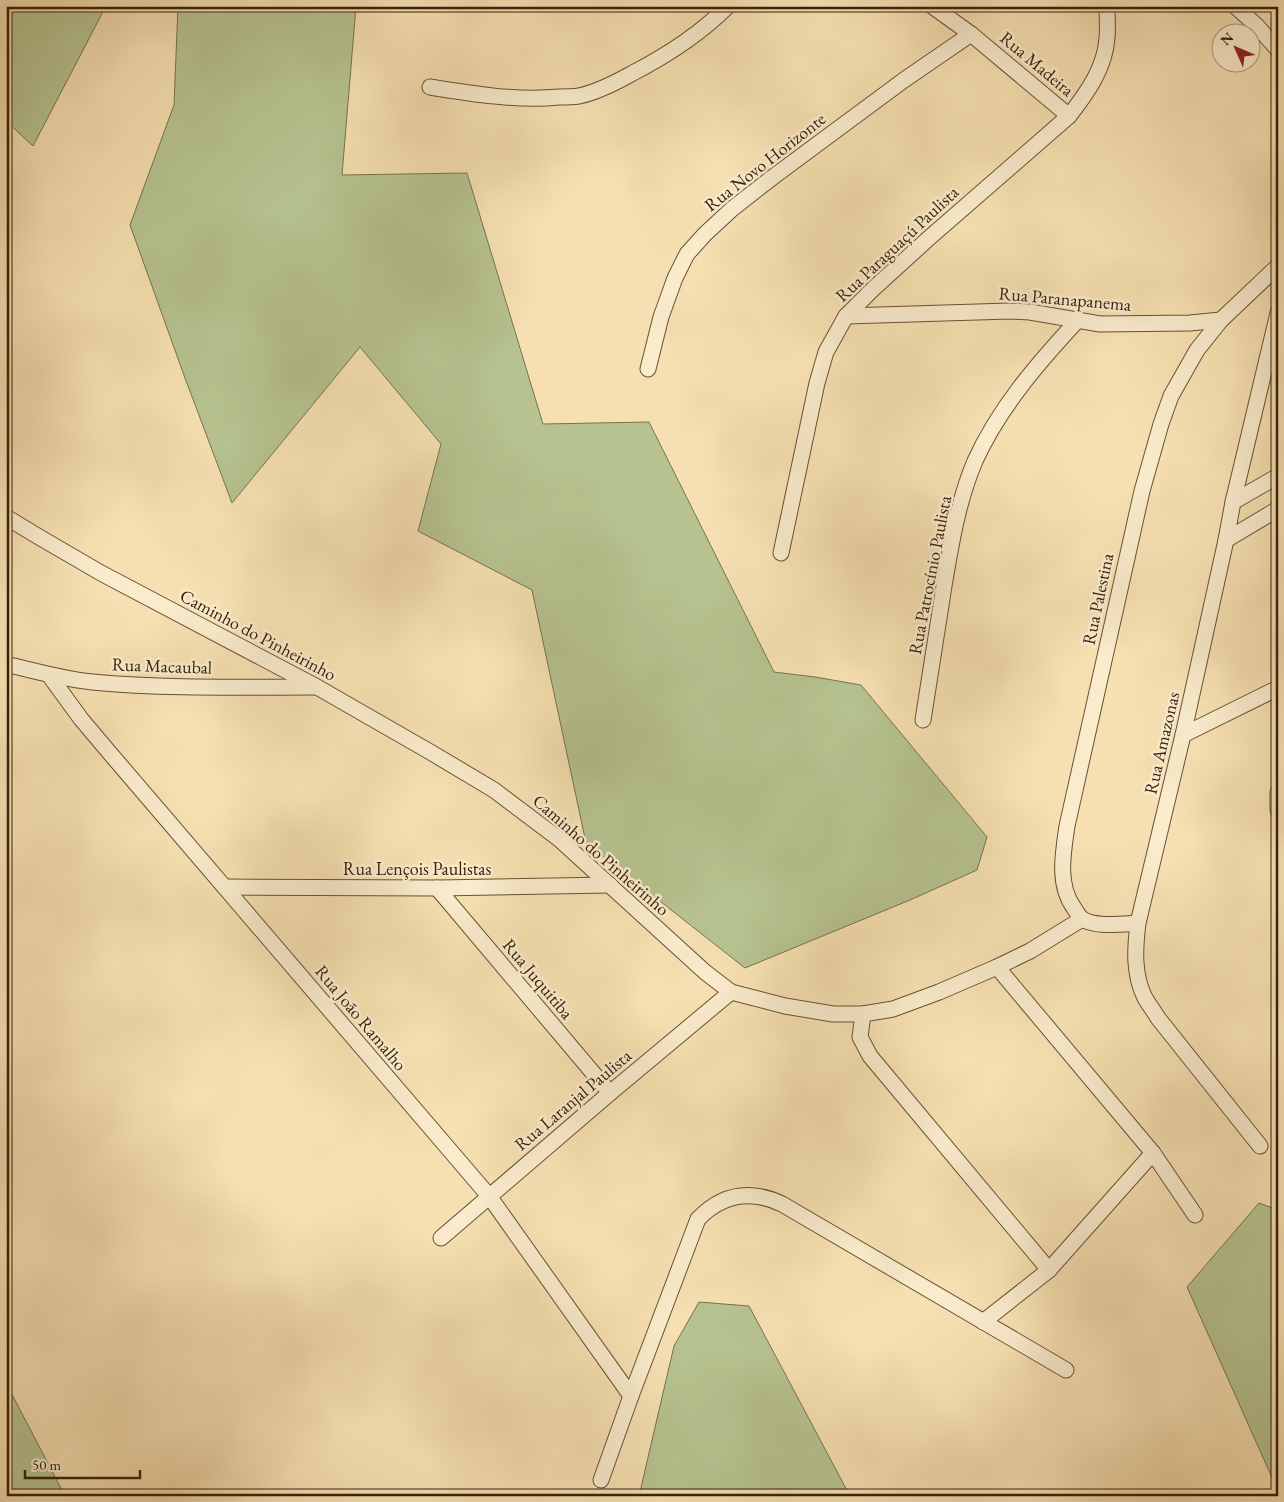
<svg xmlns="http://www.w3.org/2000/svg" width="1284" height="1502" viewBox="0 0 1284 1502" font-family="'EB Garamond',serif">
<rect width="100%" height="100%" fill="#f6e0b1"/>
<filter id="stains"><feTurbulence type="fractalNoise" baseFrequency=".004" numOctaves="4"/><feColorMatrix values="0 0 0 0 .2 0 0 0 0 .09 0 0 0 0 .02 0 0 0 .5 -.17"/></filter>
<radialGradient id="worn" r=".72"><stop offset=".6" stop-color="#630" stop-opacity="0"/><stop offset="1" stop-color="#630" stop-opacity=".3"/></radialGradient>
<g fill="#b6c390" stroke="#77724e">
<path d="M6,6H106L33,146L6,121Z"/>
<path d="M178,6H356L342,175L467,173L543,424L649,422L774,672L815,677L861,685L987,837L977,870L910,900L745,968L586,843L532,590L418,531L441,444L360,347L232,503L185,378L130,225L174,105Z"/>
<path d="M1259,1203L1278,1210V1491L1187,1287Z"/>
<path d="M699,1302L749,1306L850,1496H639L674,1346Z"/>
<path d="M6,1383L65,1496H6Z"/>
</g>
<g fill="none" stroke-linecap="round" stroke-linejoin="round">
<defs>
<g id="minor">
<path d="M932,6L971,34L1069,116"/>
<path d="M1235,6L1257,26L1278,50"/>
<path d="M430,87C473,94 516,101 559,97C566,97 572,97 579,96C597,92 615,83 631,74C666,56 700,34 728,6"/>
<path d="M846,316L1010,311L1030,312L1100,324L1190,323L1221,320"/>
<path d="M648,369L661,317L675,278L687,254L705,234L732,209L773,177L904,80L971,34"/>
<path d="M1233,502L1278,476"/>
<path d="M6,517L39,537L101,573L317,687L432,753L494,790L559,839L705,972L731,992L785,1006L833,1014H863L893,1009L939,992L997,967L1030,951L1082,919"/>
<path d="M1226,540L1278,509"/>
<path d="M781,553L817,383L826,352L846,316L873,289L929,238L1069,116C1087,93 1105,68 1107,38C1108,28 1107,17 1107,6"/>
<path d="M6,664C34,671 63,679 92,682C166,689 241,687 316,687"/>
<path d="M49,675L81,719L114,758L489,1196L631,1396"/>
<path d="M923,720C930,676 937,631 944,586C951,544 958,501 975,461C999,408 1038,363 1077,321"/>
<path d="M1183,735L1278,688"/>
<path d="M1278,793V810"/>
<path d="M225,887L437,888L610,885"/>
<path d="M437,888L610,1093"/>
<path d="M1138,923C1123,924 1093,928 1081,918C1078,915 1076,911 1074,908C1057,885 1063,853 1067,826L1142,491L1161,424L1171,396L1197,350L1221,320L1278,266"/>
<path d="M997,967L1153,1153L1195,1215"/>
<path d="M863,1014L860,1037L870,1056L1049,1270"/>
<path d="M1260,1146L1158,1018C1154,1011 1149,1005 1145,998C1133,974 1135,948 1138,923L1183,735L1226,540L1233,502L1278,313"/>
<path d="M441,1238L610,1093L731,992"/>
<path d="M983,1322L1049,1270L1153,1153"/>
<path d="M601,1480L631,1396L698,1219C722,1194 750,1189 782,1204L1066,1370"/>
</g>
</defs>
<use href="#minor" stroke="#685034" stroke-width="17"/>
<use href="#minor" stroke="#f9ebcc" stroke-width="15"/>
</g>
<g text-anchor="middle" stroke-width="5" stroke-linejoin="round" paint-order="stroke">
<g font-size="18" fill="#38200b" stroke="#f9ebcc">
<text transform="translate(1037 64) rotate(40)" y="6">Rua Madeira</text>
<text transform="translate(765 162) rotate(-38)" y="6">Rua Novo Horizonte</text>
<text transform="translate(897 244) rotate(-43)" y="6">Rua Paraguaçú Paulista</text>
<text transform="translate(1065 299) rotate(5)" y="6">Rua Paranapanema</text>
<text transform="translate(930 575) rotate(-79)" y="6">Rua Patrocínio Paulista</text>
<text transform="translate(1098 599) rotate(-78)" y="6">Rua Palestina</text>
<text transform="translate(258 635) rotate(28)" y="6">Caminho do Pinheirinho</text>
<text transform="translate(162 666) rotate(2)" y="6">Rua Macaubal</text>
<text transform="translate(1162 743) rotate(-77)" y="6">Rua Amazonas</text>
<text transform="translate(601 855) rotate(41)" y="6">Caminho do Pinheirinho</text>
<text x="417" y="875">Rua Lençois Paulistas</text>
<text transform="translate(538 979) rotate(50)" y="6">Rua Juquitiba</text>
<text transform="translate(361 1018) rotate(50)" y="6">Rua João Ramalho</text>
<text transform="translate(573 1100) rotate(-40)" y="6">Rua Laranjal Paulista</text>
</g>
</g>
<rect width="1284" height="1502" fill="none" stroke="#f6e0b1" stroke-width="25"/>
<rect x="8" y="8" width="1269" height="1487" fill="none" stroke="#38200b" stroke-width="2.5"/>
<rect x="12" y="12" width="1259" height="1477" fill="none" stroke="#38200b"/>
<g transform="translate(1236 48) rotate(315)"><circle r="24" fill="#f9ebcc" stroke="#ac9a7f"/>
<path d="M0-4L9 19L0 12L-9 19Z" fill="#8f2418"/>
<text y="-8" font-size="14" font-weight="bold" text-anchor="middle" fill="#38200b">N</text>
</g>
<path d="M25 1470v8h115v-8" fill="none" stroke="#38200b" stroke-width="2.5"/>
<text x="32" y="1470" font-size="15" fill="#38200b" stroke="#f9ebcc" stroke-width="4" paint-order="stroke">50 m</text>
<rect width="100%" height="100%" filter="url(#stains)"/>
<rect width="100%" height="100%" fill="url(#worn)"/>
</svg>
